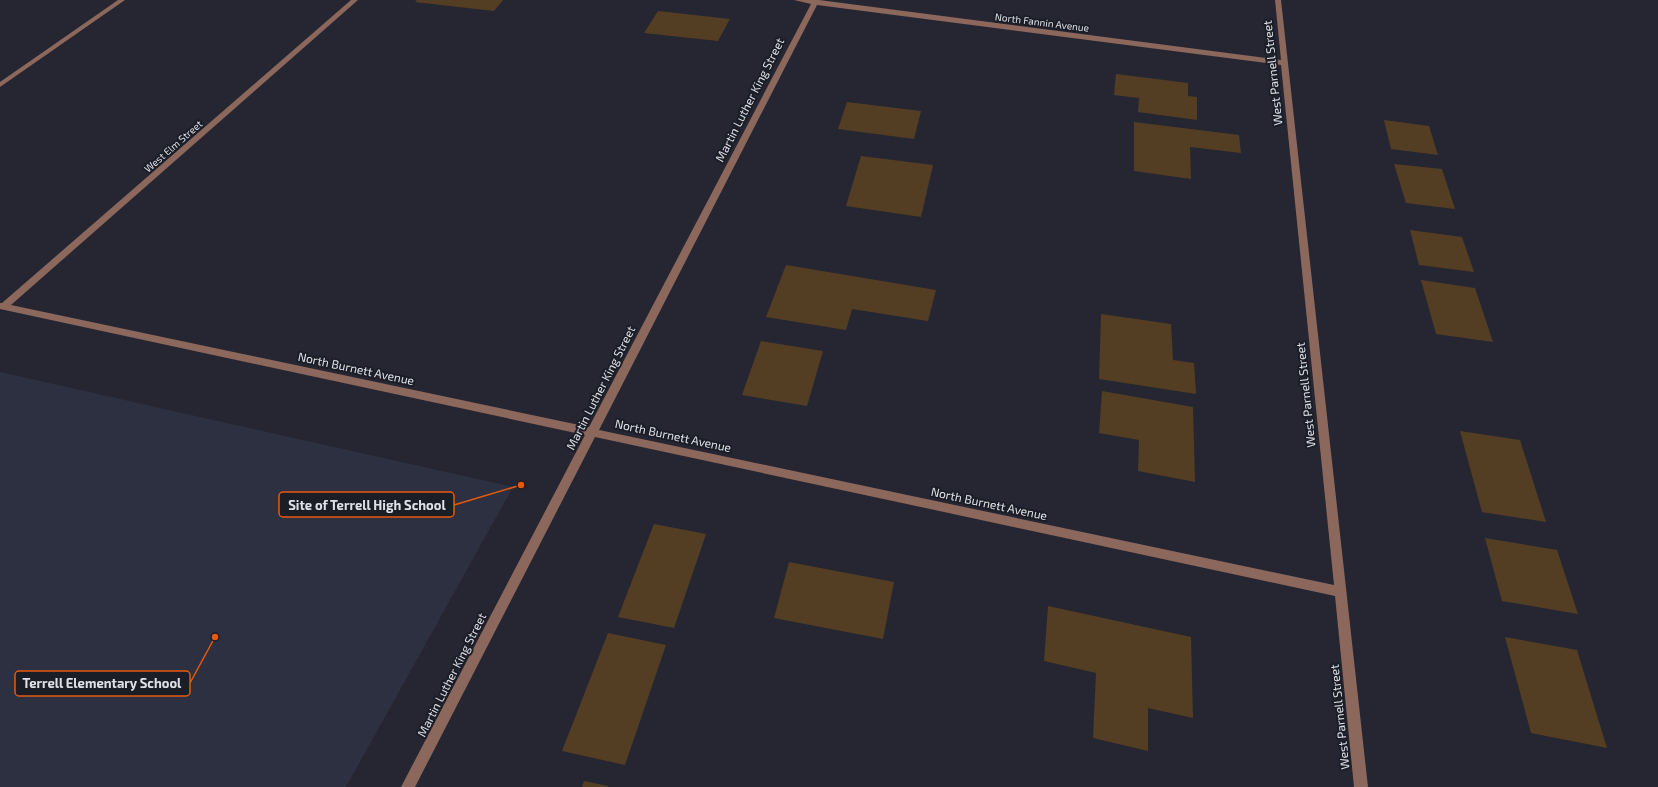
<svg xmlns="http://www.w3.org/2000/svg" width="1658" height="787" viewBox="0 0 1658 787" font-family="'Exo 2',sans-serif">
<rect width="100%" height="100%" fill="#252631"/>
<path fill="#2d3040" d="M0,372L513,487L346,787H0Z"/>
<g fill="#533e24">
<path d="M417,0H503L494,11L415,2Z"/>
<path d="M658,11L730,19L718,41L644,33Z"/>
<path d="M1116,74L1188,83V96L1197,97V120L1138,112L1139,98L1114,95Z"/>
<path d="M847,102L921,111L914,139L838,129Z"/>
<path d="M1384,120L1429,126L1438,155L1391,149Z"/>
<path d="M1134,122L1239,135L1241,153L1190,147L1191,179L1134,171Z"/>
<path d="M861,156L933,165L921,217L846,206Z"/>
<path d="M1394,164L1442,169L1455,209L1406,203Z"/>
<path d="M1410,230L1462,237L1474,272L1419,265Z"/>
<path d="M786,265L936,290L928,321L852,309L846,330L766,317Z"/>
<path d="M1421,280L1475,288L1493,342L1436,334Z"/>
<path d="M1101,314L1171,324L1173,360L1194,363L1196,394L1099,379Z"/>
<path d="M761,341L823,351L807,406L742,395Z"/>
<path d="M1102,391L1193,407L1195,482L1138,471L1139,440L1099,433Z"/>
<path d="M1460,431L1520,440L1546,522L1482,512Z"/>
<path d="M654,524L706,534L674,628L618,617Z"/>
<path d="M1485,538L1557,550L1578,614L1502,601Z"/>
<path d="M789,562L894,582L883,639L774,618Z"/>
<path d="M1048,606L1191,637L1193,718L1148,708V751L1093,738L1096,673L1044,661Z"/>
<path d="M608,633L666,645L625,765L562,751Z"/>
<path d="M1505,637L1577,650L1607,748L1531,733Z"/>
<path d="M584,781L608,786V787H582Z"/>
</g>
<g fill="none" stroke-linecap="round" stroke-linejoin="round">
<g fill="#8b675c" fill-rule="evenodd">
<path d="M118,0H125L0,87V82Z"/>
<path d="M351,0H358L11,305L589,427L811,4L794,0H819L1281,60L1275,0H1281L1368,787H1354L1335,596L595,437L415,787H401L585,435L0,309V303H2ZM817,5L1281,65L1334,585L599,430Z"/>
</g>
</g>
<g text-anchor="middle" stroke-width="4" stroke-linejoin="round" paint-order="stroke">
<g font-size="10" fill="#dee0e7" stroke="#1b1d27">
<text transform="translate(1042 22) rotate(7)" y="4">North Fannin Avenue</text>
<text transform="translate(173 146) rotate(-41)" y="4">West Elm Street</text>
</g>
<g font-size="12" fill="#dee0e7" stroke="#1b1d27">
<text transform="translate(1273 73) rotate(-96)" y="4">West Parnell Street</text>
<text transform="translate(750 100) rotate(-63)" y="4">Martin Luther King Street</text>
<text transform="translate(356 369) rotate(12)" y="4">North Burnett Avenue</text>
<text transform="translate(601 388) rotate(-63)" y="4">Martin Luther King Street</text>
<text transform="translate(1306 395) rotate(-96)" y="4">West Parnell Street</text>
<text transform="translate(673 436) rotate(12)" y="4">North Burnett Avenue</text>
<text transform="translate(989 504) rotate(12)" y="4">North Burnett Avenue</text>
<text transform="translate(452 675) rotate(-63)" y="4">Martin Luther King Street</text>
<text transform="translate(1340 717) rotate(-96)" y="4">West Parnell Street</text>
</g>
</g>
<path fill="none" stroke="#e8590c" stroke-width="1.5" d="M521 485L454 505M215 637L190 683"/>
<g fill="#e8590c" stroke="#1b1d27" stroke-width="1.5">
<circle cx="521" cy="485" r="4"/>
<circle cx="215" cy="637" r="4"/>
</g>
<g fill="#1b1d27" stroke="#e8590c" stroke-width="1.5">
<rect x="279" y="492" width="175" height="25" rx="4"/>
<rect x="15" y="671" width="175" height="25" rx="4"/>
</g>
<g font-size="13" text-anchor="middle" font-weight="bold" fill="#dee0e7">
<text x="367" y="510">Site of Terrell High School</text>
<text x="102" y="688">Terrell Elementary School</text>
</g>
</svg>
